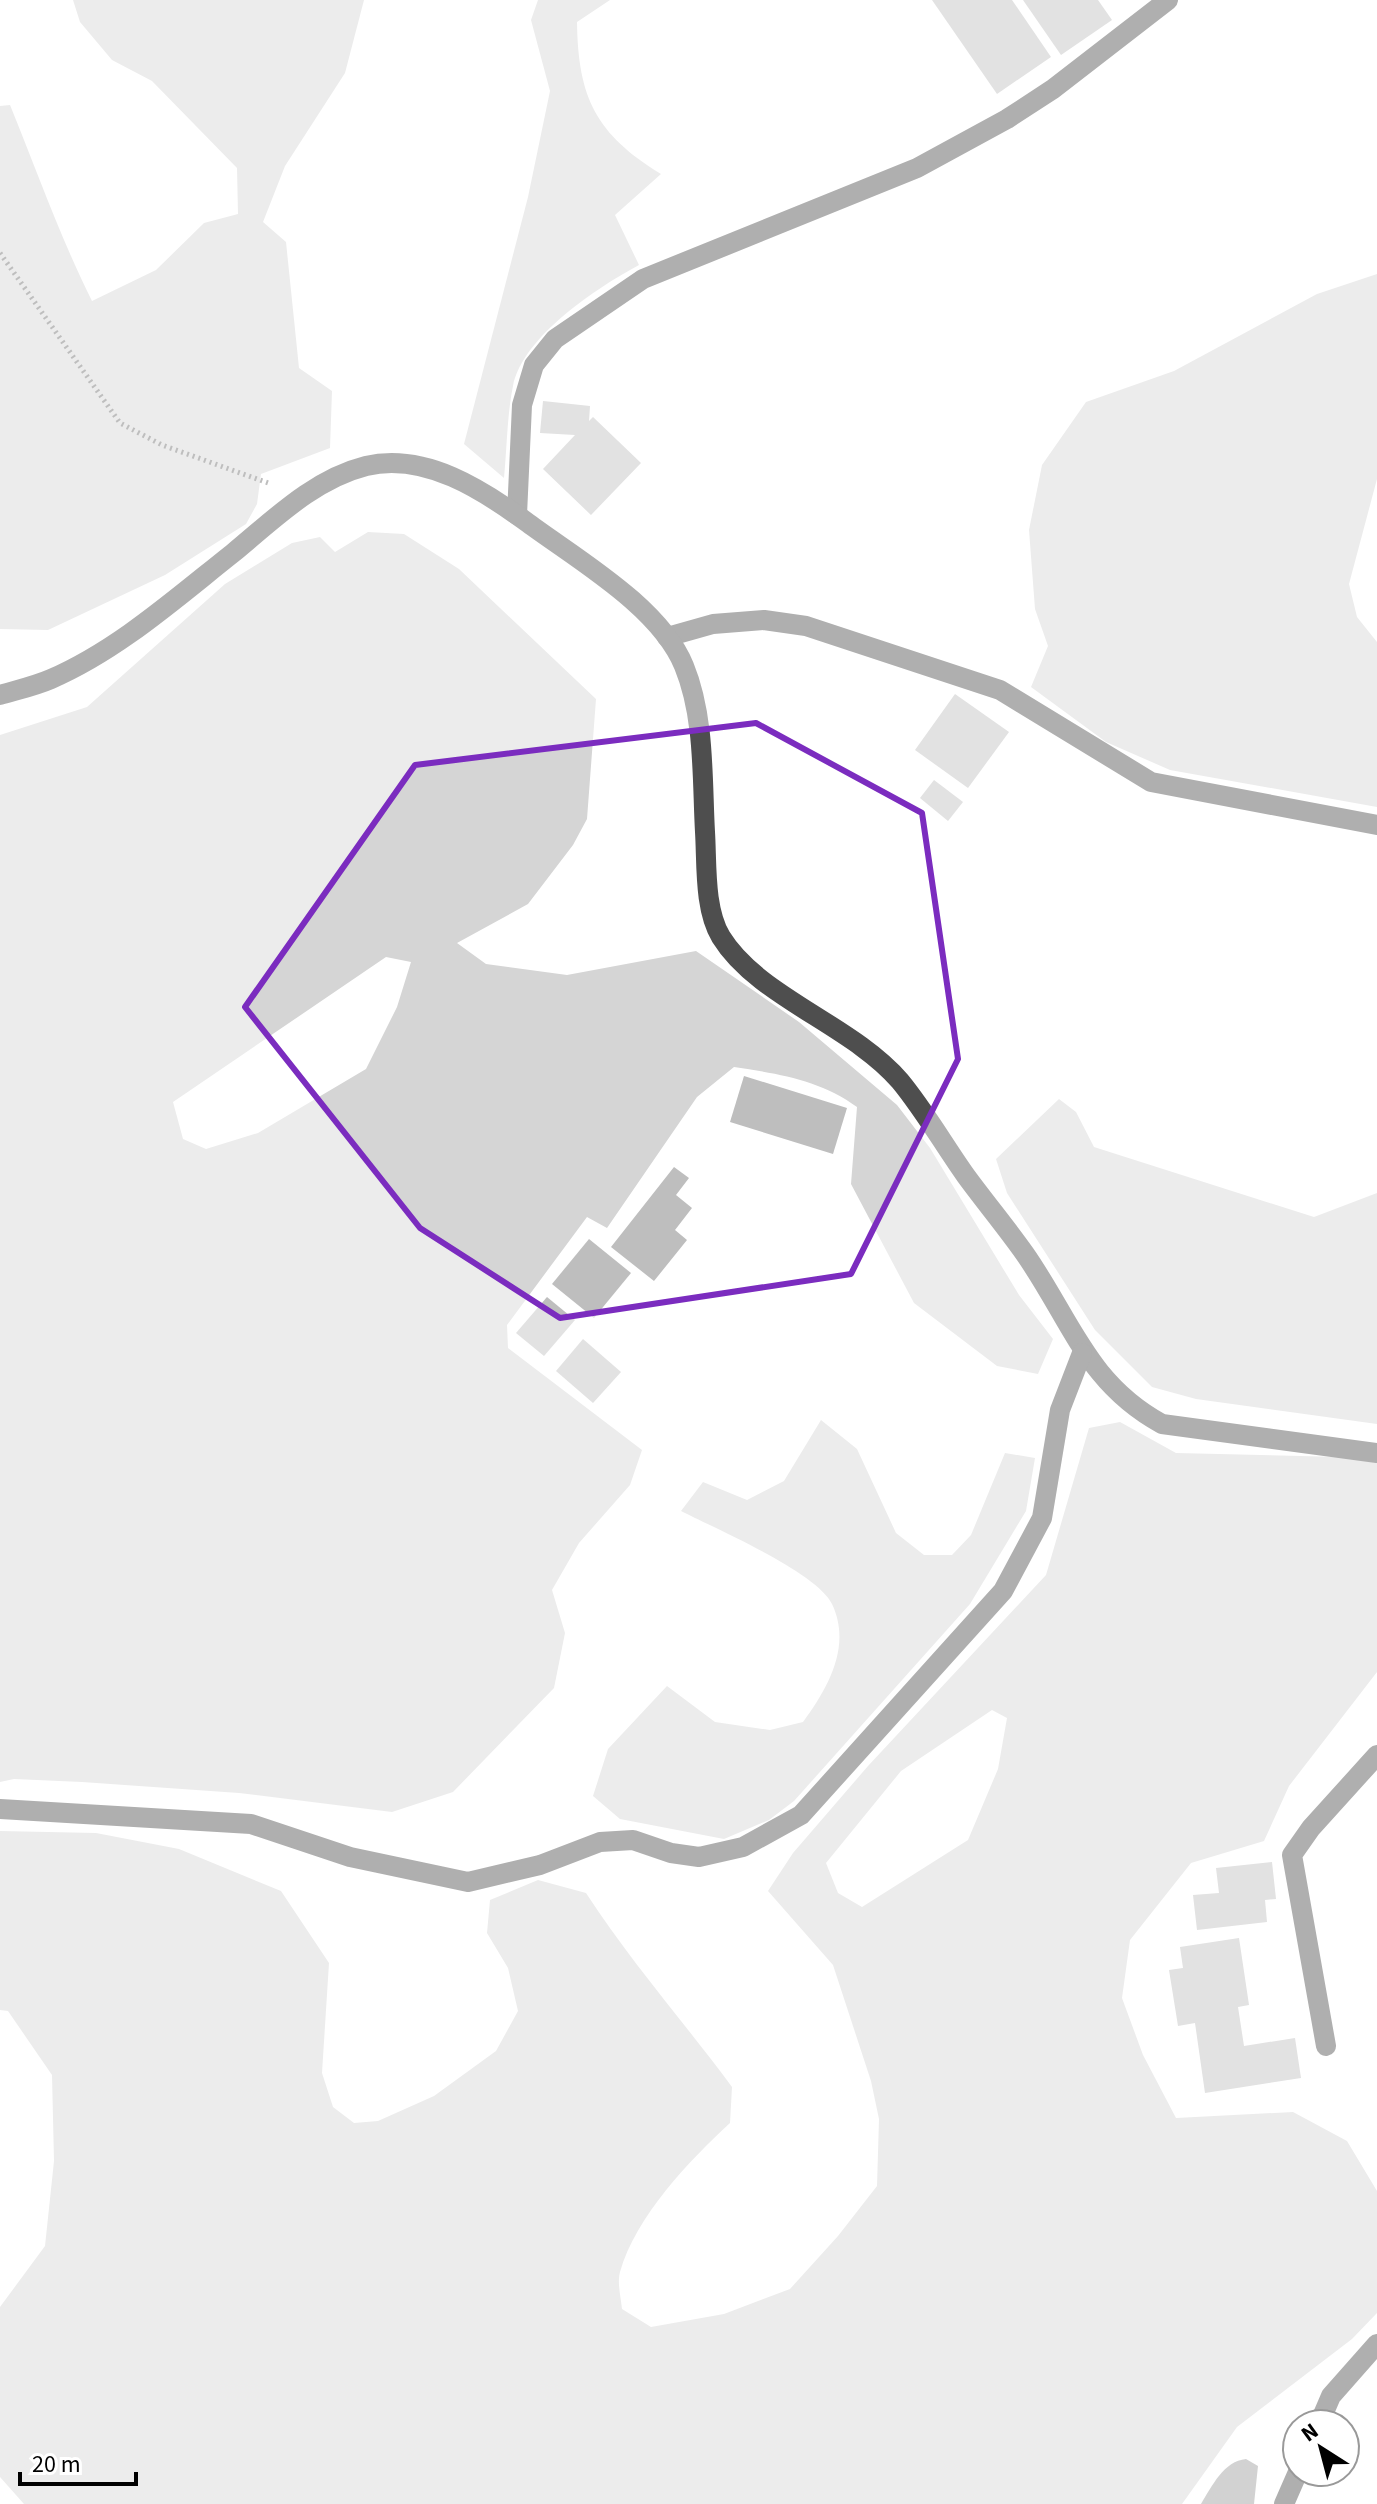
<svg xmlns="http://www.w3.org/2000/svg" width="1377" height="2504" viewBox="0 0 1377 2504" font-family="'Source Sans 3',sans-serif">
<rect width="100%" height="100%" fill="#fff"/>
<g fill="#d5d5d5" fill-rule="evenodd">
<path d="M73,0H364L345,73L285,166L263,222L286,242L299,368L332,391L330,448L261,474L257,504L246,524L165,575L48,630L0,629V106L10,105C37,171 60,237 92,301L156,270L204,223L238,214L237,168L152,81L112,60L80,22Z"/>
<path d="M538,0H610L577,22C578,98 596,134 661,174L615,215L639,265C598,287 523,336 513,386C507,415 507,448 504,478L464,444L528,197L550,91L531,20Z"/>
<path d="M1377,274V479L1349,584L1357,617L1377,642V807L1170,770L1106,742L1031,687L1048,646L1035,609L1029,530L1042,465L1086,402L1174,371L1317,294Z"/>
<path d="M368,532L404,534L459,569L596,699L587,819L573,845L528,904L457,943L486,964L567,975L696,951L799,1022L897,1105L930,1148L1019,1295L1053,1339L1038,1374L997,1366L914,1303L851,1184L857,1107C820,1080 779,1074 734,1067L697,1097L607,1228L587,1217L507,1325L508,1348L642,1450L630,1485L579,1543L552,1590L565,1633L554,1688L453,1792L392,1812L239,1793L82,1782L14,1779L0,1782V735L87,707L225,584L292,543L320,537L335,552ZM386,957L411,962L397,1007L366,1069L258,1133L206,1149L183,1139L173,1102Z"/>
<path d="M1059,1099L1076,1112L1094,1147L1314,1217L1377,1193V1424L1196,1399L1152,1387L1095,1330L1007,1193L996,1159Z"/>
<path d="M821,1420L857,1449L896,1533L924,1555H952L971,1535L1005,1453L1035,1458L1026,1511L970,1604L794,1801L769,1820L724,1839L620,1819L593,1796L608,1749L667,1686L715,1722L770,1730L803,1722C828,1688 852,1646 832,1604C817,1572 714,1528 681,1511L703,1482L747,1500L784,1481Z"/>
<path d="M1120,1422L1176,1453L1341,1457L1377,1463V1672L1289,1786L1264,1841L1191,1863L1130,1940L1122,1998L1143,2055L1176,2118L1293,2112L1347,2141L1377,2191V2313L1352,2339L1237,2427L1182,2504H24L0,2477V2307L45,2246L54,2161L52,2075L8,2011L0,2010V1831L96,1833L179,1849L281,1891L329,1963L322,2073L333,2107L354,2123L378,2121L434,2096L496,2051L518,2011L508,1968L487,1933L490,1900L538,1880L586,1893C630,1961 684,2022 732,2087L730,2123C689,2161 636,2216 620,2272C617,2283 621,2298 622,2309L651,2327L724,2314L790,2289L838,2236L877,2186L879,2119L871,2081L833,1965L768,1891L793,1853L868,1766L1046,1575L1089,1428ZM992,1710L1007,1718L998,1769L968,1840L862,1907L838,1893L826,1863L901,1771Z"/>
</g>
<path fill="#9c9c9c" d="M1246,2459L1258,2466L1254,2504H1201C1212,2486 1224,2461 1246,2459Z"/>
<g fill="#bebebe">
<path d="M932,0H1012L1051,57L997,94Z"/>
<path d="M1023,0H1098L1112,20L1061,55Z"/>
<path d="M543,401L590,406L589,421L593,417L641,463L591,515L543,469L575,435L540,433Z"/>
<path d="M955,694L1009,732L968,788L915,750Z"/>
<path d="M934,780L963,802L948,821L920,798Z"/>
<path d="M744,1076L847,1108L833,1154L730,1122Z"/>
<path d="M674,1167L689,1178L676,1195L692,1208L675,1230L687,1240L654,1281L611,1247Z"/>
<path d="M589,1239L631,1273L594,1318L552,1284Z"/>
<path d="M547,1297L575,1320L544,1356L516,1333Z"/>
<path d="M583,1339L621,1372L593,1403L556,1371Z"/>
<path d="M1272,1862L1276,1899L1265,1900L1267,1922L1197,1930L1193,1895L1219,1893L1216,1868Z"/>
<path d="M1239,1938L1249,2005L1238,2007L1244,2046L1295,2038L1301,2078L1205,2093L1195,2023L1178,2026L1169,1970L1183,1968L1180,1947Z"/>
</g>
<g fill="none" stroke-linecap="round" stroke-linejoin="round">
<path stroke="#707070" stroke-width="5" stroke-dasharray="2 4" stroke-linecap="butt" d="M0,253L120,423L162,445L271,484"/>
<g stroke="#4e4e4e" stroke-width="20">
<path d="M517,515L522,405L534,365L555,339L643,279L917,168L1007,119L1053,89L1168,0"/>
<path d="M667,637L713,624L764,620L806,626L1000,690L1151,782L1377,825"/>
<path d="M0,695C17,690 35,686 51,679C118,650 176,598 233,553C273,520 314,479 366,466C425,452 483,490 528,523C578,560 660,607 684,666C705,717 702,778 705,832C707,864 704,909 721,937C758,997 852,1025 900,1081C924,1110 944,1145 966,1176C985,1202 1006,1227 1025,1254C1071,1320 1087,1383 1162,1424L1377,1453"/>
<path d="M0,1809L251,1824L350,1857L468,1882L540,1865L600,1842L633,1840L671,1853L699,1857L743,1847L801,1815L1003,1591L1042,1518L1060,1410L1082,1353"/>
<path d="M1326,2046L1292,1855L1311,1828L1377,1755"/>
<path d="M1319,2424L1331,2396L1377,2344"/>
<path d="M1284,2504L1298,2472"/>
</g>
</g>
<path d="M0 0H1377V2504H0ZM756,723L922,813L958,1059L851,1274L560,1318L420,1228L245,1007L415,765Z" fill="#fff" fill-opacity=".55" fill-rule="evenodd"/>
<path fill="none" stroke="#7b2cbf" stroke-width="6" stroke-linejoin="round" d="M756,723L922,813L958,1059L851,1274L560,1318L420,1228L245,1007L415,765Z"/>
<g transform="translate(1321 2448) rotate(324)"><circle r="38" fill="#ffffff" stroke="#999999" stroke-width="2"/>
<path d="M0-6L14 30L0 20L-14 30Z" fill="#000000"/>
<text y="-12" font-size="22" font-weight="bold" text-anchor="middle" fill="#000000">N</text>
</g>
<path d="M20 2472v12h116v-12" fill="none" stroke="#000000" stroke-width="4"/>
<text x="32" y="2472" font-size="24" fill="#000000" stroke="#ffffff" stroke-width="6" paint-order="stroke">20 m</text>
</svg>
